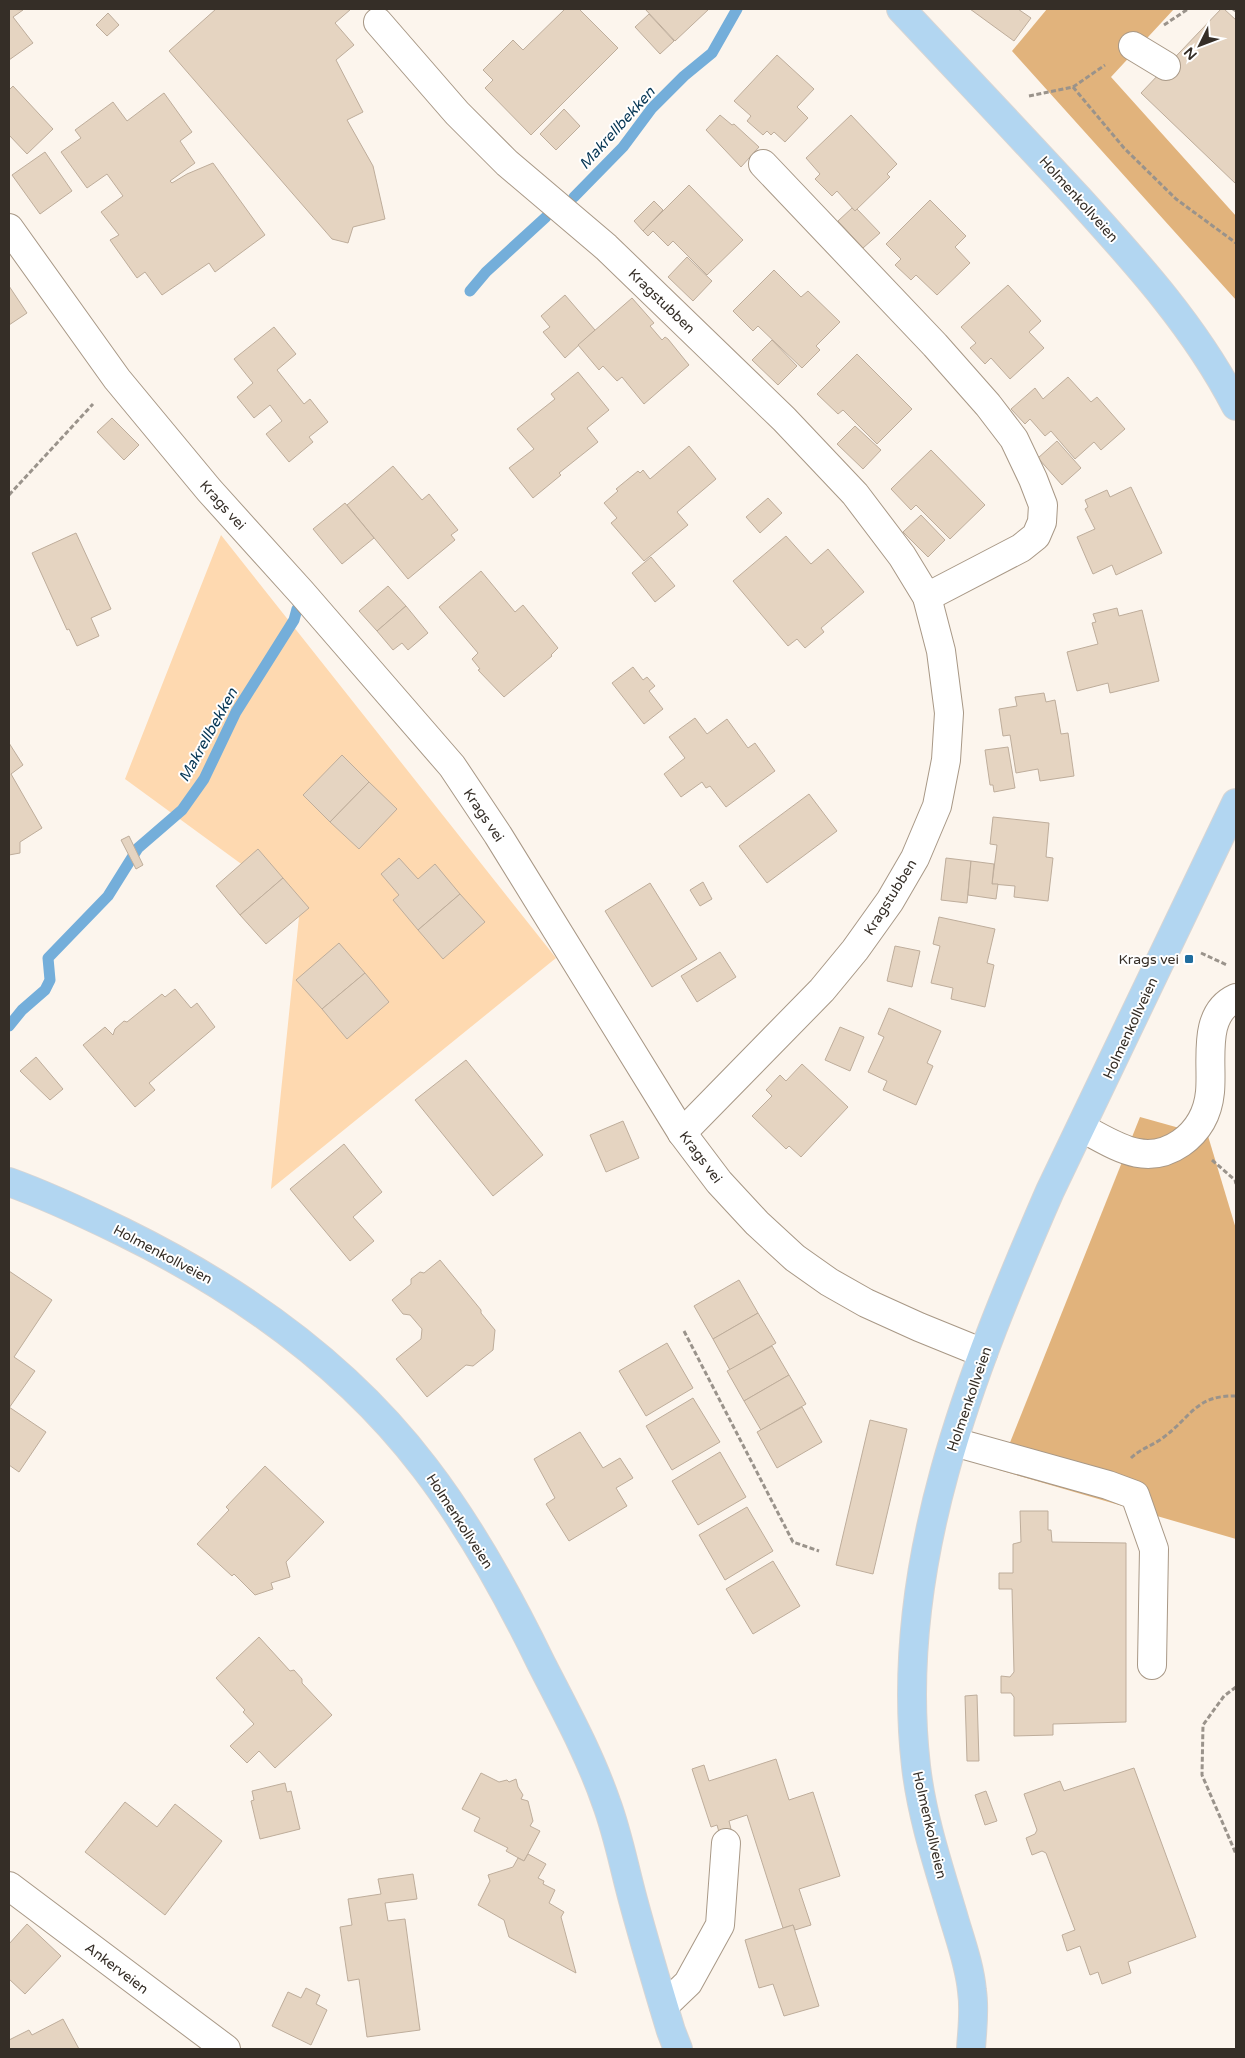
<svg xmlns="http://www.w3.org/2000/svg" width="1245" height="2058" viewBox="0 0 1245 2058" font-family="'Varela Round',sans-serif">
<rect width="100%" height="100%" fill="#fcf5ed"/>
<path fill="#fed9b0" d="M221,535L556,958L271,1189L300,907L125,779Z"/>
<g fill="#e1b37c">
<path d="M1047,9H1174L1111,77L1236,216V300L1012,51Z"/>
<path d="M1140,1117L1208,1136L1236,1229V1539L999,1470Z"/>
</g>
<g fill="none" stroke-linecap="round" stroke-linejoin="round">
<g stroke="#74aeda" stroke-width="11">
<path d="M574,197L623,147L652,108L684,76L712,53L737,9"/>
<path d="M470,291L486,272L546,217"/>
<path d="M9,1026L22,1010L45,990L50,980L48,958L108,896L138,848L182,810L204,779L236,712L294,620L297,609"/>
</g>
</g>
<g fill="#e5d4c1" stroke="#bead9b">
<path d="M9,9L23,10L13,17L33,43L9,60Z"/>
<path d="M216,9H351L335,23L354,45L336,60L363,112L347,120L373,166L385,219L353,227L348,243L332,239L169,51Z"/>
<path d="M565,9H579L618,48L531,135L485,88L493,80L483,70L513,40L523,50Z"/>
<path d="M645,9H709L675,41Z"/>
<path d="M970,9H1018L1031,18L1014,41Z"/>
<path d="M1221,9H1224L1236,20V184L1141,93Z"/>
<path d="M108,13L119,25L107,36L96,25Z"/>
<path d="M649,14L674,41L660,54L635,27Z"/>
<path d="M777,55L814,89L797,107L808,118L785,142L774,132L771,135L767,131L763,135L747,121L751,116L734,101Z"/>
<path d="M13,86L53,129L27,154L9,135V90Z"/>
<path d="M164,93L192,132L180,141L195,163L170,181L172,183L187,174L213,163L265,235L215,272L209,263L162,295L145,272L137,278L110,240L119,235L101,212L123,196L107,174L87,188L61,152L81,138L75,130L113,102L127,121Z"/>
<path d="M564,109L580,126L556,150L540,134Z"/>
<path d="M720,115L732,125L734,124L759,147L741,167L706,130Z"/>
<path d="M851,115L897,164L887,174L890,177L855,211L837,191L832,196L815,179L820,174L806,158Z"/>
<path d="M45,152L72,191L40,214L12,175Z"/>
<path d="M689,185L743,240L707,275L673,241L668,246L653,231L648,236L643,231Z"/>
<path d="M930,200L966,236L955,247L970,263L937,295L916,275L911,280L895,265L901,259L886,244Z"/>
<path d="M654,201L663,210L643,231L634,221Z"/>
<path d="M852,208L855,211L857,209L880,233L863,248L838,221Z"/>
<path d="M687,257L712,281L693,301L668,277Z"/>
<path d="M774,270L801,297L808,291L840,322L816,346L820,350L802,368L758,326L753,331L733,311Z"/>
<path d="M1008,285L1041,321L1029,332L1044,348L1010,379L991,358L985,364L970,348L976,343L961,327Z"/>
<path d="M9,286L27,313L9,325Z"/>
<path d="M565,295L595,330L565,358L543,332L550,327L541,316Z"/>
<path d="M632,298L654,323L650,326L662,340L665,337L668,339L689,365L644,404L622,377L617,381L603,366L599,370L578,345Z"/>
<path d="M274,327L296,354L277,370L304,404L310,399L328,422L309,437L313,442L289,462L266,434L282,421L270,405L254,418L237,397L253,383L234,359Z"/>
<path d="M772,340L797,366L778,385L752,360Z"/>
<path d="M857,354L912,409L877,444L843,410L838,414L817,394Z"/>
<path d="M578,372L609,410L587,428L598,442L559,473L561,475L533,498L509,468L534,449L517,429L555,399L551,394Z"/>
<path d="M1068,377L1091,402L1097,397L1125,429L1101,450L1094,442L1075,459L1051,431L1045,436L1030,419L1025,424L1011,409L1035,388L1043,399Z"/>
<path d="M112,418L139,445L124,460L97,432Z"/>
<path d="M855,426L881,450L863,469L837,444Z"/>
<path d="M1057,441L1081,468L1062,485L1038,458Z"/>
<path d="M689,446L716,479L677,512L688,525L644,561L611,523L617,518L604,503L618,491L616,489L638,471L640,473L643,470L650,479Z"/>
<path d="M931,450L985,505L950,539L916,505L911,510L891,489Z"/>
<path d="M393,466L422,500L429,494L458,530L451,535L455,540L408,579L347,505Z"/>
<path d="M1131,487L1162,553L1116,575L1112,565L1093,574L1077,537L1095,529L1085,509L1088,507L1085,500L1107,490L1110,497Z"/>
<path d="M768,498L782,513L760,533L746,517Z"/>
<path d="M345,503L374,538L342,564L313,529Z"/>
<path d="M921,515L945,540L928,557L903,532Z"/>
<path d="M76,533L111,609L91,618L99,636L77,646L69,629L67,630L32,553Z"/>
<path d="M786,536L811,564L828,549L864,592L821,628L824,632L805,648L797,639L788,646L733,581Z"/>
<path d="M651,557L675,586L655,602L632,573Z"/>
<path d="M481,571L515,612L523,605L558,648L551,655L552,656L504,697L478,670L480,669L472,659L478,653L439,607Z"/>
<path d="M388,586L406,606L377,631L359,611Z"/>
<path d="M406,606L428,633L408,650L402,643L393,650L377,631Z"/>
<path d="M1117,608L1119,616L1142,610L1159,681L1110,693L1108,683L1077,691L1067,652L1098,644L1092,623L1096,622L1093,614Z"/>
<path d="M633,667L643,680L647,677L655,686L649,691L663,709L644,724L612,683Z"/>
<path d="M1044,693L1046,702L1055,700L1061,734L1068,733L1074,776L1040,781L1038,769L1016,773L1010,735L1003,736L999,709L1017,706L1015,697Z"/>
<path d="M695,718L707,734L727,719L748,748L755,743L775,771L726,807L710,786L706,788L702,782L681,797L664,774L685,758L669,737Z"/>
<path d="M9,743L23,765L11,774L42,828L20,842V853L9,855Z"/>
<path d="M1008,747L1015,788L994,792L993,785H990L985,750Z"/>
<path d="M342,755L369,782L330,822L303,795Z"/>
<path d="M369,782L397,809L359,849L330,822Z"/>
<path d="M809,794L837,831L767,883L739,846Z"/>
<path d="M993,817L1049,823L1046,857L1053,858L1048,901L1014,897L1015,886L992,884L997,845L990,844Z"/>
<path d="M129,836L143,865L136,869L121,840Z"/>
<path d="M258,849L283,878L240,915L216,886Z"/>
<path d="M399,858L418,879L435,864L460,894L418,930L393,900L399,895L381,874Z"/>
<path d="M946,858L971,861L967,903L941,900Z"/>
<path d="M971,861L994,864L992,884H998L996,899L968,895Z"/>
<path d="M283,878L309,908L266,944L240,915Z"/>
<path d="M703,882L712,899L700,906L690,890Z"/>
<path d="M650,883L697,959L652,987L605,911Z"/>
<path d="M460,894L485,922L443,959L418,930Z"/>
<path d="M939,917L995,929L987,963L994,965L985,1007L951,999L953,988L931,983L940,946L933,944Z"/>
<path d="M339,943L365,973L322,1009L296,980Z"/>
<path d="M895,946L920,951L912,987L887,981Z"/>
<path d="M720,952L736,977L697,1002L681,976Z"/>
<path d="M365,973L389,1002L347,1039L322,1009Z"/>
<path d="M175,989L191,1008L197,1003L215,1027L149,1083L155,1090L135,1107L83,1045L105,1027L113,1035L115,1029L124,1021L127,1022L162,994L165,997Z"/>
<path d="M889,1008L941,1031L927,1063L933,1066L916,1105L883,1090L887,1081L868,1072L884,1037L878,1034Z"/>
<path d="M840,1027L864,1037L850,1071L825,1060Z"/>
<path d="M36,1057L63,1089L50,1100L20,1071Z"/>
<path d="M466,1060L543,1155L493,1196L415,1100Z"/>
<path d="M802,1064L848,1107L801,1157L789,1146L786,1149L752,1116L772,1096L766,1090L780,1075L786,1081Z"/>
<path d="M623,1121L639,1158L606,1172L590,1135Z"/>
<path d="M344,1144L382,1192L353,1217L374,1241L350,1261L290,1189Z"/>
<path d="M440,1260L481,1310V1313L495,1330L493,1350L473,1366L466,1365L427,1397L396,1359L421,1339L422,1329L410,1315L403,1314L392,1300L411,1284V1279L420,1272L424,1273Z"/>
<path d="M9,1271L52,1300L14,1357L35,1371L9,1408Z"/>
<path d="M739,1280L758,1313L713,1339L694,1306Z"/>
<path d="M758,1313L776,1343L730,1370L713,1339Z"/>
<path d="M667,1343L693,1388L646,1416L619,1371Z"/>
<path d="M772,1346L789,1375L744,1401L727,1371Z"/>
<path d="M789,1375L806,1404L761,1430L744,1401Z"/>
<path d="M693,1398L720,1442L672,1470L646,1426Z"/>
<path d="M9,1407L46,1432L19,1472L9,1465Z"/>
<path d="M802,1407L822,1442L777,1468L757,1432Z"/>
<path d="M870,1420L907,1429L873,1574L836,1565Z"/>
<path d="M580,1432L603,1468L620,1458L633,1478L616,1488L627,1506L569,1541L546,1504L555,1498L534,1459Z"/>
<path d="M720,1452L746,1497L698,1525L672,1481Z"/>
<path d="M265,1466L324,1522L286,1562L290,1577L271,1583L273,1589L255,1595L234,1574L232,1576L197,1544L229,1510L226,1507Z"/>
<path d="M747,1507L773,1551L725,1580L699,1535Z"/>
<path d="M1020,1511H1048V1530H1051L1052,1542L1126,1543V1722L1053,1724V1735L1014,1736V1697L1011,1693H1001V1676L1010,1677L1014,1672L1012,1589H999V1573H1013V1544L1021,1542Z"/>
<path d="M773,1561L800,1606L753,1634L726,1589Z"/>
<path d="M259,1637L290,1671L294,1670L302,1679V1683L332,1715L275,1768L259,1751L247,1763L230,1746L254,1724L243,1712L245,1710L216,1678Z"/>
<path d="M977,1695L979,1761H967L965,1696Z"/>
<path d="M776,1759L789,1800L813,1792L840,1876L799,1889L811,1925L795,1930L793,1925L783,1928L747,1815L729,1821L731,1829L719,1832L717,1825L711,1827L692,1769L704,1765L709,1781Z"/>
<path d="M1134,1768L1196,1937L1128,1962L1131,1973L1102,1984L1098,1972L1090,1975L1080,1946L1067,1951L1062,1935L1075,1930L1046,1853L1042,1851L1032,1855L1026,1838L1035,1834L1037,1830L1024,1794L1060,1781L1064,1791Z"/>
<path d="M481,1773L499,1782L507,1780L509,1782L516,1779L518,1787L523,1795L521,1799L528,1801L533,1821L530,1826L540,1831L524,1861L506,1851L508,1848L474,1831L480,1818L462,1809Z"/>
<path d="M285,1783L287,1792L291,1791L300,1829L260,1839L251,1801L254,1800L252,1791Z"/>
<path d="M986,1791L997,1821L985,1825L975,1795Z"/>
<path d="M125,1802L157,1827L175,1804L222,1841L165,1915L85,1852Z"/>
<path d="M528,1854L546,1864L538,1878L544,1881L543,1884L555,1890L549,1903L564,1912L561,1917L576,1973L509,1937L504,1920L478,1905L490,1881L488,1875L513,1867L518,1858L524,1861Z"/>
<path d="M413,1874L417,1899L385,1903L388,1921L405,1919L420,2030L367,2037L359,1979L348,1981L340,1927L352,1925L348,1899L381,1894L378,1879Z"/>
<path d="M27,1924L61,1956L25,1994L9,1979V1944Z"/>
<path d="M793,1925L819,2006L784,2016L773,1984L759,1988L745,1940Z"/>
<path d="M306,1988L320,1995L316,2004L327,2010L311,2045L272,2026L288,1992L301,1998Z"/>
<path d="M63,2019L79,2049H9V2040L29,2030L32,2035Z"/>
</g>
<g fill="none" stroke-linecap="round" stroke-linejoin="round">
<defs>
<g id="minor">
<path d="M378,22L457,113L507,163L606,247L784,419L855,494L902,556L927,597L941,651L949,713L946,760L937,806L915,858L890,901L855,950L822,990L682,1133"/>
<path d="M1133,46L1166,66"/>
<path d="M763,164L935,345L988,405L1014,439L1033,479L1043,505L1042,522L1036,536L1021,548L927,597"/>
<path d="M9,228L117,379L209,490L302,593L452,766L498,835L682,1133L719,1182L757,1223L795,1258L829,1282L866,1303L919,1327L983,1353"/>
<path d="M1082,1128C1115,1145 1145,1168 1181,1143C1198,1131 1208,1113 1210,1092C1213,1062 1201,1014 1236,998"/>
<path d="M954,1442L1108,1485L1135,1495L1154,1549L1152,1665"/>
<path d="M9,1886L226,2049"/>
<path d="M664,2006L688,1983L720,1925L726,1843"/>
</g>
<g id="major">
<path d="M901,9C960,72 1020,135 1079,199C1137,263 1196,328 1236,406"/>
<path d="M9,1182C48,1196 86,1214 123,1232C239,1289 346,1364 425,1468C471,1528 508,1595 541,1663C564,1708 589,1753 606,1802C618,1834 624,1867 633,1900C645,1944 658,1988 671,2031L678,2049"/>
<path d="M971,2049C972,2030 975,2011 972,1991C970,1968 962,1945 955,1922C940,1871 922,1819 916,1766C893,1565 971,1372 1050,1191L1236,803"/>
</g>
</defs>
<use href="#minor" stroke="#a89886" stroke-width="30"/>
<use href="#major" stroke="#d7d5d4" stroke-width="30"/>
<g stroke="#9a938b" stroke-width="3" stroke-dasharray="5 2.5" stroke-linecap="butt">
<path d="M1233,9L1236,11"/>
<path d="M1164,25L1188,9"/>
<path d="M1073,87L1124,148L1176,199L1236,243"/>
<path d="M1029,96L1073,87L1105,65"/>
<path d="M9,495L93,404"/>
<path d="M1201,953L1227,965"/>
<path d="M1212,1160L1235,1180L1236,1184"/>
<path d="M684,1331L793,1542L819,1551"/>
<path d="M1131,1458C1140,1449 1154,1445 1164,1437C1192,1416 1196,1395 1236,1396"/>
<path d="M1236,1687L1224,1696L1203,1725L1202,1775L1236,1854"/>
</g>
<use href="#minor" stroke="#fff" stroke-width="28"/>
<use href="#major" stroke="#b2d6f1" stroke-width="28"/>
</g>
<rect fill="#1f6d9f" stroke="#fff" stroke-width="2" x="1184" y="954" width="10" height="10" rx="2.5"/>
<g text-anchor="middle" stroke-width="4" stroke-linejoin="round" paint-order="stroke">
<g font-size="14" fill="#352e27" stroke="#fff">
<text transform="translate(1079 199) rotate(48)" y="5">Holmenkollveien</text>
<text transform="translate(662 301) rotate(44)" y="5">Kragstubben</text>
<text transform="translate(223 505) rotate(48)" y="5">Krags vei</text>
<text transform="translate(484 815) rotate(56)" y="5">Krags vei</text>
<text transform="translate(890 897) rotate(-58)" y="5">Kragstubben</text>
<text transform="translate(1130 1028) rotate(-65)" y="5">Holmenkollveien</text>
<text transform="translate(701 1157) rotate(53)" y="5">Krags vei</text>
<text transform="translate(163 1254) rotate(28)" y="5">Holmenkollveien</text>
<text transform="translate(969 1399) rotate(-71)" y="5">Holmenkollveien</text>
<text transform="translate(460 1521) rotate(57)" y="5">Holmenkollveien</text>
<text transform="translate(930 1825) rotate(77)" y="5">Holmenkollveien</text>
<text transform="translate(117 1968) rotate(37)" y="5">Ankerveien</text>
</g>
<g font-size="14" fill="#352e27" stroke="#fff" text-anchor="end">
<text x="1179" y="964">Krags vei</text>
</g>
<g font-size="15" font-style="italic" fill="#063654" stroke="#fff">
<text transform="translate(617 128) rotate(-48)" y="5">Makrellbekken</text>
<text transform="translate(208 735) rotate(-61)" y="5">Makrellbekken</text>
</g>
</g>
<rect width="1245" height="2058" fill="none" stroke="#352e27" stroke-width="20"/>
<g transform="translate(1200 45) rotate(228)" stroke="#ffffff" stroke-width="4" paint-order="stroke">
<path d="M0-4L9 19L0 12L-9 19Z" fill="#352e27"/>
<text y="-8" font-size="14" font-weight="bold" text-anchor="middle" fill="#352e27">N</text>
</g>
</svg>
